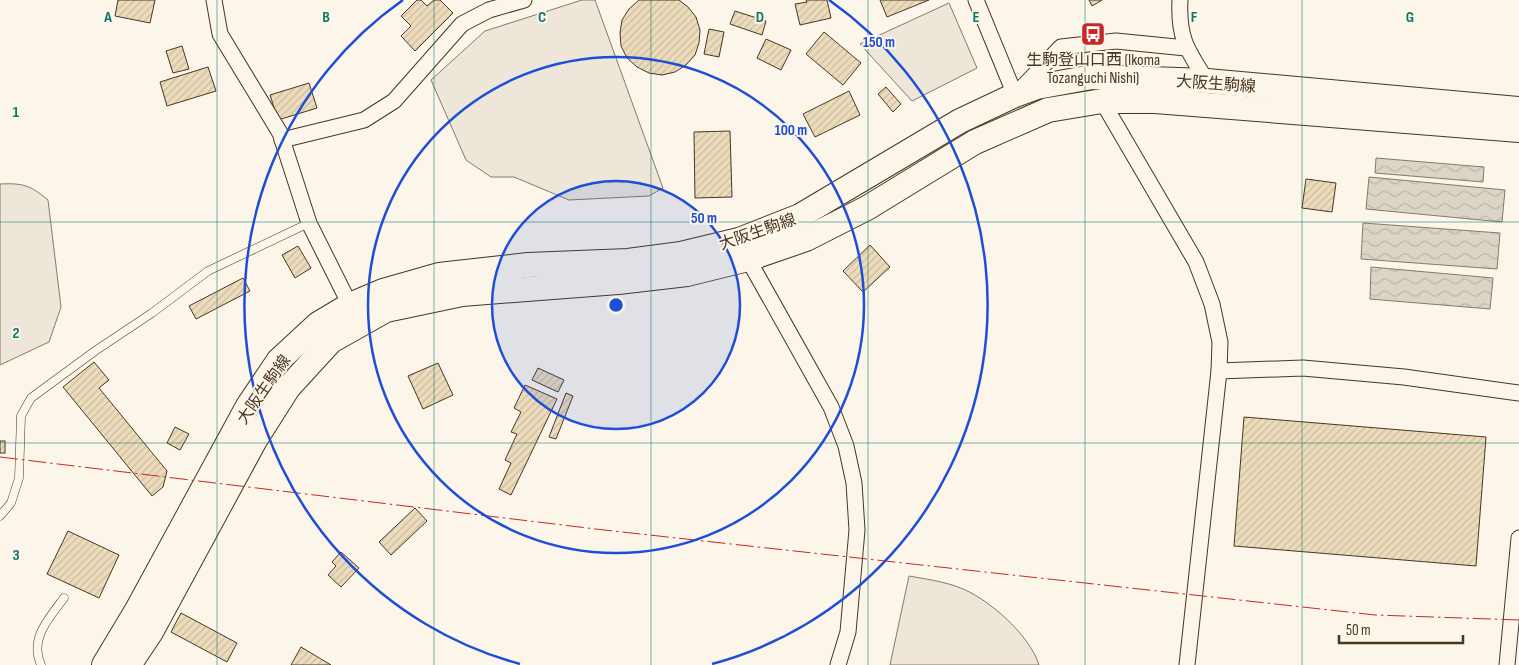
<svg xmlns="http://www.w3.org/2000/svg" width="1519" height="665" viewBox="0 0 1519 665" font-family="'Sofia Sans Condensed','Noto Sans JP',sans-serif">
<defs>
<pattern id="water-waves" width="16" height="10" patternUnits="userSpaceOnUse" patternTransform="scale(1.25)"><rect width="16" height="10" fill="#dcd4c6"/><path d="M0 5q4-4 8 0t8 0" fill="none" stroke="#beb7aa"/></pattern>
<pattern id="building-hatch" width="6" height="6" patternUnits="userSpaceOnUse" patternTransform="scale(1.25)"><rect width="6" height="6" fill="#ecdcbc"/><path d="M-1 1l2-2M0 6l6-6M5 7l2-2" fill="none" stroke="#ccbda1"/></pattern>
</defs>
<rect width="100%" height="100%" fill="#fbf6e9"/>
<g fill="#ede6d9" stroke="#887966">
<path d="M582,0H595L663,188L649,196L569,200L514,177H491L466,160L431,80L485,31Z"/>
<path d="M949,3L977,68L912,101L860,44Z"/>
<path d="M0,184C23,183 30,185 48,200L61,307L49,342L0,365Z"/>
<path d="M909,576C925,579 942,581 958,587C987,597 1030,635 1039,665H890Z"/>
</g>
<g fill="url(#water-waves)" stroke="#887966">
<path d="M1376,158L1484,167L1483,182L1375,173Z"/>
<path d="M1369,177L1505,190L1502,222L1366,209Z"/>
<path d="M1363,223L1500,233L1497,269L1361,259Z"/>
<path d="M1371,267L1493,278L1490,309L1370,299Z"/>
</g>
<g fill="url(#building-hatch)" stroke="#4a3520">
<path d="M118,0H155L150,23L115,16Z"/>
<path d="M417,0H421L427,6L434,0H440L453,13L415,51L401,36L411,26L401,16Z"/>
<path d="M639,0H679L688,7L696,17L700,30L699,43L695,55L686,65L675,72L662,75L649,73L637,67L627,58L621,46L620,33L622,20L629,9Z"/>
<path d="M806,0H827L831,18L800,25L795,4L807,2Z"/>
<path d="M880,0H929L887,17Z"/>
<path d="M1089,0H1102L1092,6Z"/>
<path d="M735,11L766,21L762,35L730,24Z"/>
<path d="M709,29L724,32L719,57L704,54Z"/>
<path d="M824,32L861,63L843,85L806,54Z"/>
<path d="M766,39L791,50L781,70L757,58Z"/>
<path d="M182,46L189,69L173,73L166,51Z"/>
<path d="M208,67L216,91L167,106L160,82Z"/>
<path d="M309,83L317,108L278,120L270,95Z"/>
<path d="M886,87L901,104L893,112L878,94Z"/>
<path d="M849,91L860,115L815,137L803,114Z"/>
<path d="M730,131L732,197L695,198L694,132Z"/>
<path d="M1306,179L1336,183L1332,212L1302,208Z"/>
<path d="M870,245L890,267L863,292L843,271Z"/>
<path d="M298,246L311,268L295,278L282,255Z"/>
<path d="M243,278L250,291L196,319L189,306Z"/>
<path d="M94,362L109,380L99,388L167,471L163,487L152,496L63,387Z"/>
<path d="M438,363L453,395L423,409L408,376Z"/>
<path d="M538,368L564,380L558,392L532,380Z"/>
<path d="M525,385L557,399L511,495L499,489L511,463L505,460L517,434L511,432L521,412L514,408Z"/>
<path d="M566,393L573,396L556,439L549,437Z"/>
<path d="M1244,417L1486,437L1476,566L1234,546Z"/>
<path d="M175,427L189,434L180,450L167,443Z"/>
<rect x="0" y="441" width="5" height="12"/>
<path d="M415,508L427,521L391,555L379,542Z"/>
<path d="M68,531L119,555L99,598L47,574Z"/>
<path d="M341,552L359,568L341,587L328,575L336,566L332,562Z"/>
<path d="M181,613L237,643L227,662L171,632Z"/>
<path d="M301,647L331,665H291Z"/>
</g>
<g fill="none" stroke-linecap="round" stroke-linejoin="round">
<defs>
<g id="service">
<path d="M0,516L11,503L19,478L21,416L31,398L95,351L152,313L208,271L309,223"/>
<path d="M41,665C29,639 49,618 64,598"/>
</g>
<g id="minor">
<path d="M214,0L220,34L280,133L309,223L350,305"/>
<path d="M976,0L1015,95L1061,47L1116,41L1186,48"/>
<path d="M1180,0C1178,38 1187,50 1207,81"/>
<path d="M1102,101L1196,262L1212,304L1220,342L1219,371L1187,665"/>
<path d="M282,140L364,120L394,101L462,24L489,10L524,0"/>
<path d="M748,259L831,407L846,446L854,483L857,530L848,632L838,665"/>
<path d="M1219,371L1303,368L1404,377L1519,393"/>
<path d="M1507,665L1519,538"/>
</g>
<g id="primary">
<path d="M104,665L137,610L248,406L279,360L318,324L350,305L383,291L439,275L528,265L628,261L681,254L739,240L800,216L960,121L1015,95L1037,87L1092,77L1207,81L1519,109"/>
<path d="M129,665L151,632L255,440L288,388L331,341L386,310L462,294L618,282L687,274L748,259L806,239L867,208L975,142L1048,110L1102,101H1155L1519,130"/>
</g>
</defs>
<use href="#service" stroke="#4a3520" stroke-width="9"/>
<use href="#minor" stroke="#4a3520" stroke-width="17"/>
<use href="#primary" stroke="#4a3520" stroke-width="26"/>
<use href="#service" stroke="#fbf6e9" stroke-width="8"/>
<use href="#minor" stroke="#fbf6e9" stroke-width="15"/>
<use href="#primary" stroke="#fbf6e9" stroke-width="24"/>
<path stroke="#c62828" stroke-width="1" stroke-dasharray="18 4 2.5 4" stroke-linecap="butt" d="M0,457L604,530L1375,615L1519,620"/>
</g>
<path fill="none" stroke="#0f766e" stroke-width="1" stroke-opacity="0.55" d="M217,0V665M434,0V665M651,0V665M868,0V665M1085,0V665M1302,0V665M0,222H1519M0,443H1519"/>
<circle cx="616" cy="305" r="124" fill="#1d4ed8" fill-opacity=".12"/>
<g fill="none" stroke="#1d4ed8" stroke-width="2.5">
<circle cx="616" cy="305" r="124"/>
<circle cx="616" cy="305" r="248"/>
<path d="M520 664A372 372 0 0 1 403 0M829 0A372 372 0 0 1 712 664"/>
</g>
<defs>
<symbol id="bus-square" viewBox="-11 -11 22 22"><rect x="-9" y="-9" width="18" height="18" rx="4" fill="#c62828" stroke="#fbf6e9"/><path d="M-5-6H5V4H4V6H2V4H-2V6H-4V4H-5ZM-3.5-4V0h7V-4ZM-3.5 1.2v1.5H-2V1.2ZM2 1.2v1.5H3.5V1.2Z" fill="#fff"/></symbol>
</defs>
<g fill-rule="evenodd">
<use href="#bus-square" x="1079" y="20" width="28" height="28"/>
</g>
<g text-anchor="middle" stroke-width="4" stroke-linejoin="round" paint-order="stroke">
<g font-size="16" fill="#4a3520" stroke="#fbf6e9">
<text x="1093" y="65">生駒登山口西 (Ikoma<tspan x="1093" dy="18">Tozanguchi Nishi)</tspan></text>
</g>
<g font-size="16" fill="#4a3520" stroke="#fbf6e9">
<text transform="translate(1216 83) rotate(4)" y="6">大阪生駒線</text>
<text transform="translate(757 231) rotate(-19)" y="6">大阪生駒線</text>
<text transform="translate(263 389) rotate(-55)" y="6">大阪生駒線</text>
</g>
</g>
<g font-size="16" text-anchor="middle" font-weight="bold" fill="#0f766e" stroke="#fbf6e9" stroke-width="4" stroke-linejoin="round" paint-order="stroke">
<text x="108" y="22">A</text>
<text x="326" y="22">B</text>
<text x="542" y="22">C</text>
<text x="760" y="22">D</text>
<text x="976" y="22">E</text>
<text x="1194" y="22">F</text>
<text x="1410" y="22">G</text>
<text x="16" y="117">1</text>
<text x="16" y="338">2</text>
<text x="16" y="560">3</text>
</g>
<circle cx="616" cy="305" r="8" fill="#1d4ed8" stroke="#fbf6e9" stroke-width="2.5"/>
<g font-size="15" text-anchor="middle" font-weight="bold" fill="#1d4ed8" stroke="#fbf6e9" stroke-width="4" stroke-linejoin="round" paint-order="stroke">
<text x="879" y="47">150 m</text>
<text x="791" y="135">100 m</text>
<text x="704" y="223">50 m</text>
</g>
<path d="M1339 635v8h124v-8" fill="none" stroke="#4a3520" stroke-width="2.5"/>
<text x="1346" y="635" font-size="15" fill="#4a3520" stroke="#fbf6e9" stroke-width="4" paint-order="stroke">50 m</text>
</svg>
